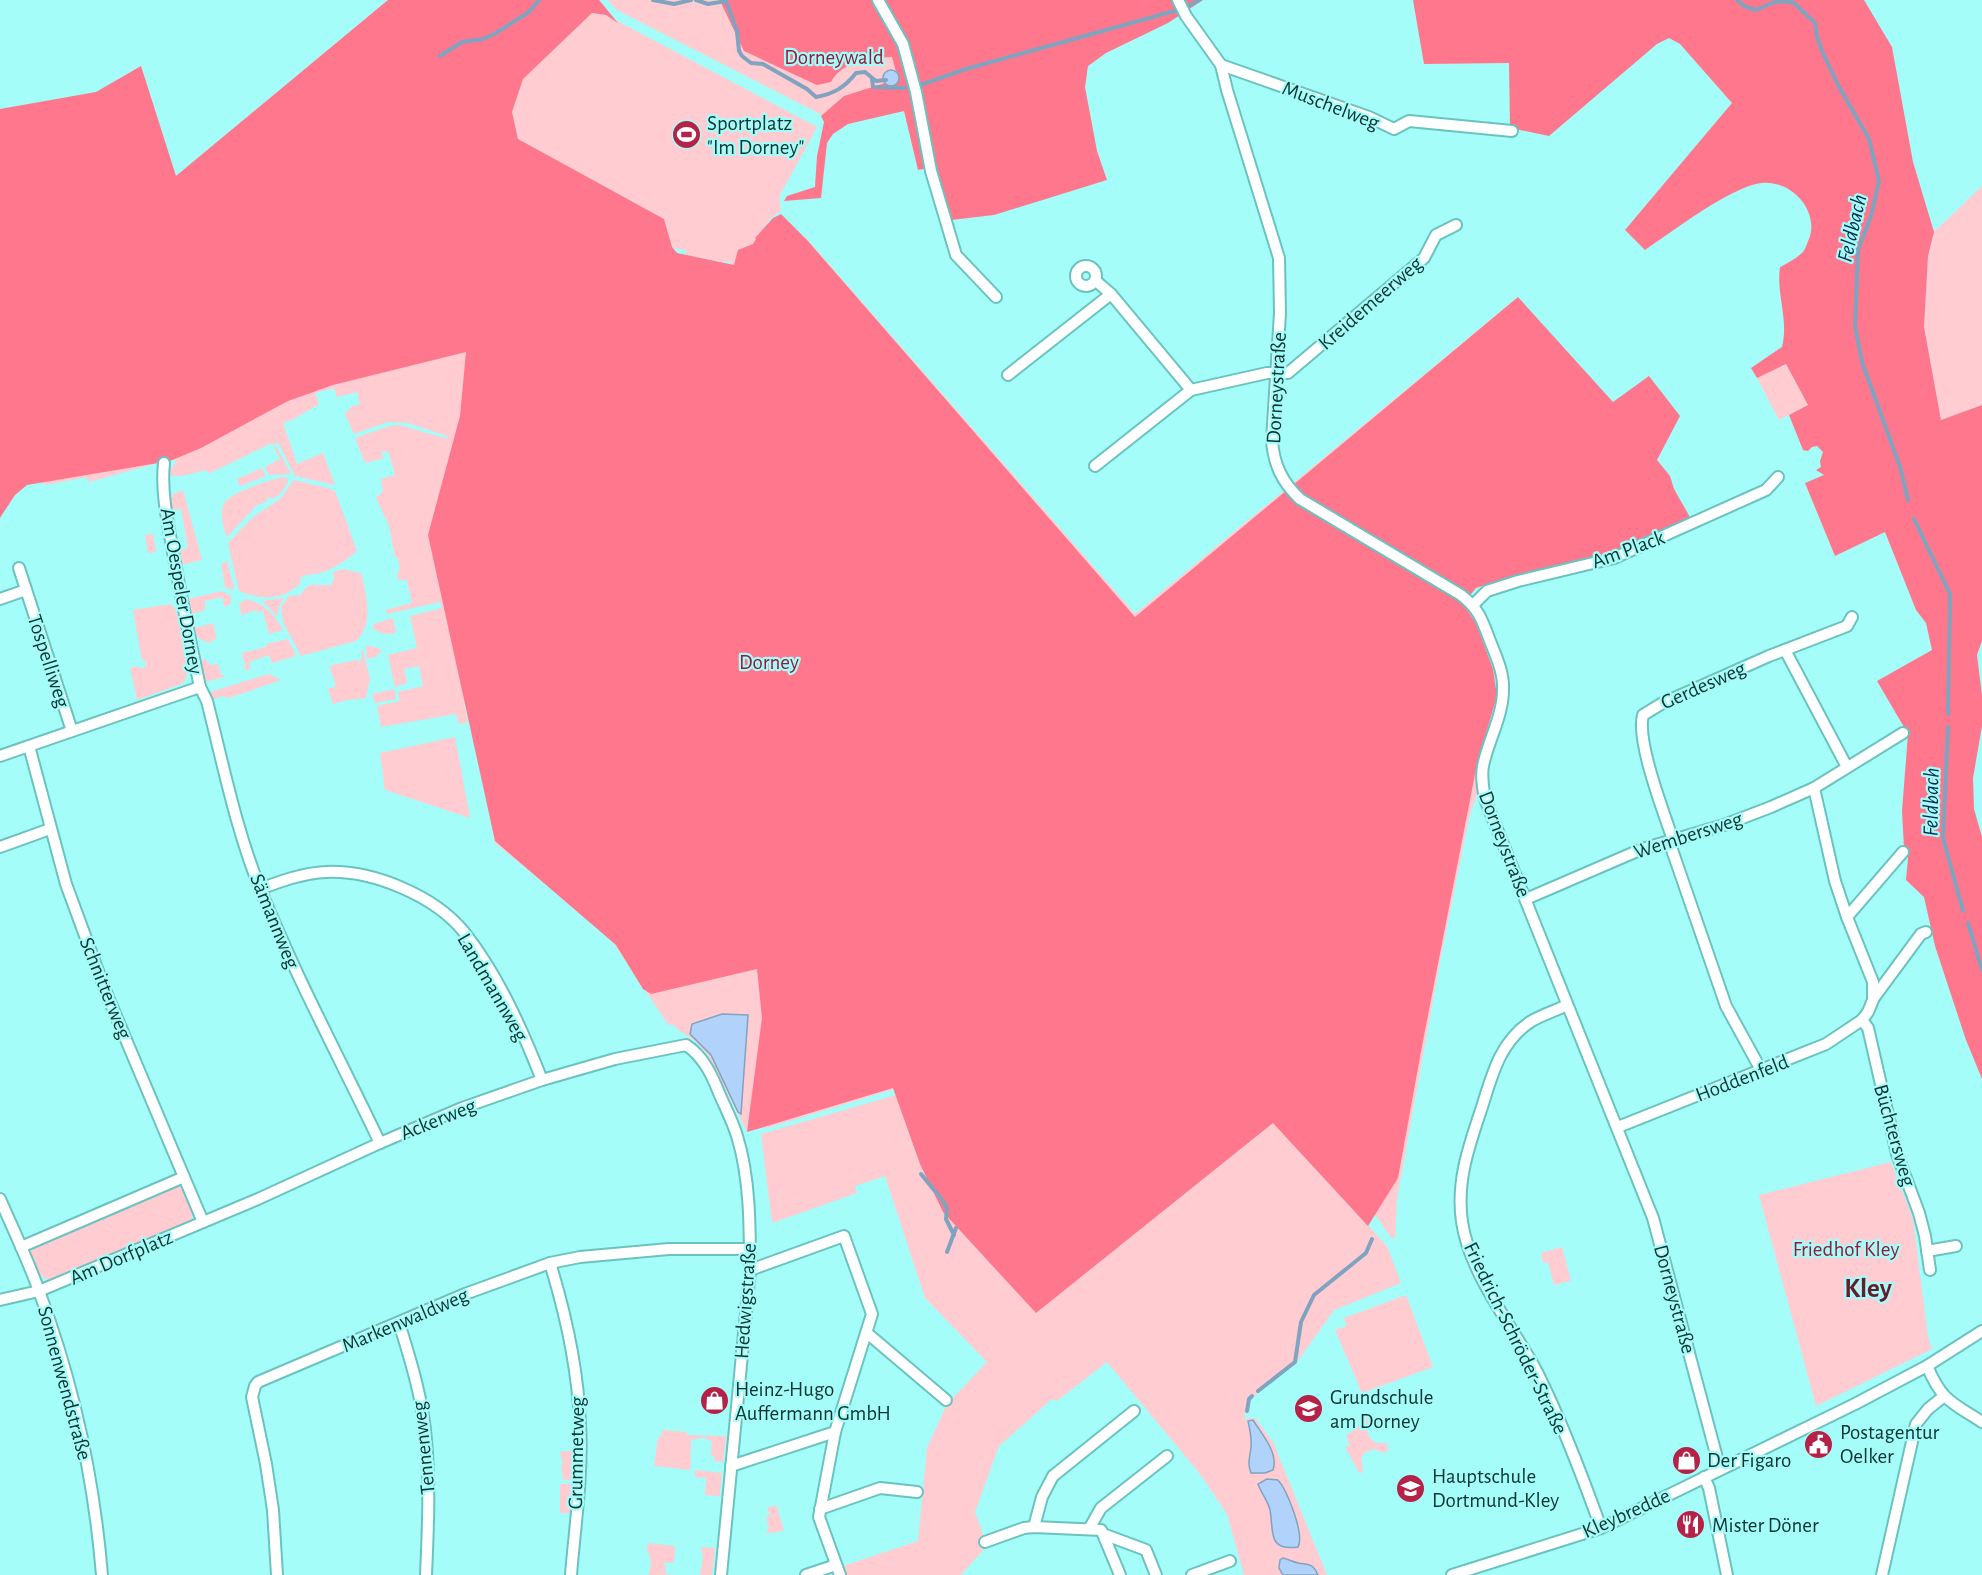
<svg xmlns="http://www.w3.org/2000/svg" width="1982" height="1575" viewBox="0 0 1982 1575" font-family="'Alegreya Sans',sans-serif">
<rect width="100%" height="100%" fill="#a4fdf9"/>
<g fill="#feccd1">
<path d="M388,0H601L538,39L496,130L674,254L730,264V261L722,262L686,255V250L672,248L664,219L518,139L512,112L522,79L592,13L606,15L817,127L779,197L781,211C770,217 766,224 760,235L768,227L805,237L1135,614L1514,300L1590,390L1573,561L1475,586L1466,604L1471,609L1477,622L1494,676L1496,695L1479,764L1477,794L1469,818L1442,951L1397,1199L1395,1237L1392,1239L1331,1150L1286,1093L1077,1280L1274,1122L1387,1246L1401,1283L1334,1310L1297,1362L1248,1401L1244,1419L1255,1418L1273,1442L1327,1575H1244L1227,1514L1200,1474L1107,1362L1058,1400H1051L999,1446L975,1512L987,1546L961,1575H846L843,1566L918,1541L927,1448L947,1404L987,1362L925,1298L885,1176L855,1186L857,1193L772,1223L761,1134L896,1095L920,1164L943,1212L904,1086L770,1127C760,1128 756,1129 748,1121L747,1132L708,1055L695,1041L677,1029L672,1023L669,1026L609,936L495,843L473,730L463,697L468,722L459,724L456,714L381,727L377,706L400,701L398,692L423,686L419,666L404,669L407,683L395,687L388,655L417,648L410,616L442,608L440,602L386,614V610L412,603L407,580H398L397,573L400,570L398,558L395,557L389,526L376,498L383,491L381,479L395,475L389,454L386,451L381,452L384,458L365,463L355,438L390,426L399,425L445,438L450,437L408,423L388,422L354,434L345,414L351,407L360,404L357,392L337,397L334,388L315,393L319,404L294,419L283,423L297,464L323,453L335,485L295,476L278,442L273,445L272,443L212,472L209,473L206,470L181,476L164,475L177,462L172,459L89,482L86,477L47,485L0,465L102,91L141,66L176,176Z"/>
<path d="M608,0H869L905,75L824,116L617,10Z"/>
<path d="M1982,186V405L1941,420L1924,327L1928,256L1933,238L1927,227L1935,231Z"/>
<path d="M1786,364L1808,405L1779,420L1757,378Z"/>
<path d="M276,446L291,474L269,475L265,467L280,459L274,447Z"/>
<path d="M262,468L266,476L240,486L237,479Z"/>
<path d="M283,477L289,479C286,487 280,496 272,499L268,496L267,501L256,506L227,537C223,527 218,510 226,501C235,491 270,480 283,477Z"/>
<path d="M294,480L328,488L335,491L357,551C345,561 330,572 315,574C308,575 307,574 301,577L300,584C280,601 262,600 239,591L228,543L253,517L280,499Z"/>
<path d="M183,490L202,560L180,565L178,551L188,548L181,509L171,510V498L173,494Z"/>
<path d="M153,534L156,552L148,553L145,535Z"/>
<path d="M227,561L234,587L232,590L225,587L221,564Z"/>
<path d="M343,569L361,573C366,595 375,624 356,641L301,656L283,622L281,607L289,596L300,595L309,585H331L334,579L333,572Z"/>
<path d="M222,591L231,596V601L228,606L225,607L222,597L205,601V610L190,615L188,599Z"/>
<path d="M284,598L278,608V617L262,601Z"/>
<path d="M246,599C263,603 275,615 283,630L269,634L263,611L257,612V610L246,613L242,616L239,604Z"/>
<path d="M171,604L176,610L190,666C185,674 189,681 179,685L137,700L130,668L137,666L143,669L146,665L145,660L142,661L133,610Z"/>
<path d="M393,618L396,633L384,634L373,629L374,624Z"/>
<path d="M213,623L217,639L211,640L212,643C200,641 195,637 192,625L199,627Z"/>
<path d="M288,639L296,656L272,663L269,655L249,662L250,669L246,671L242,653L266,647V644Z"/>
<path d="M366,645L381,649V653H377L378,656L367,659Z"/>
<path d="M361,651H363L370,678L366,698L347,700L333,704L328,689L336,686L329,666L356,660L360,662L362,656Z"/>
<path d="M205,659L211,665L218,664L221,675H224V677L205,682L200,660Z"/>
<path d="M269,674L281,680L229,698L223,696L212,700L210,692Z"/>
<path d="M394,689L396,699L375,703L372,694Z"/>
<path d="M455,737L470,818L385,790L380,753Z"/>
<path d="M1891,1162L1913,1219L1928,1337L1932,1349L1816,1406L1759,1195Z"/>
<path d="M176,1185C187,1189 196,1210 191,1221L51,1281C38,1277 27,1259 32,1246L47,1239L51,1241L70,1232V1230H75L85,1226V1221L88,1220L91,1223L127,1208V1204L131,1202L135,1204L168,1190V1186Z"/>
<path d="M1562,1247L1571,1281L1554,1285L1548,1262L1543,1263L1541,1253Z"/>
<path d="M1406,1295L1433,1367L1362,1393L1335,1330L1347,1326L1344,1318Z"/>
<path d="M1370,1417C1367,1427 1365,1437 1376,1443H1387L1388,1450L1384,1453L1374,1449L1364,1453L1361,1459L1363,1470L1360,1474L1345,1447L1350,1446L1346,1436Z"/>
<path d="M662,1430L687,1432V1435L726,1436L723,1462L714,1461V1456L711,1455L712,1441L707,1440L706,1437L691,1440V1454L688,1455L691,1456L690,1470L654,1466L658,1437H661Z"/>
<path d="M573,1450V1480H563L561,1465L563,1464L560,1452Z"/>
<path d="M695,1470L722,1473L720,1496L705,1495L706,1478L695,1477Z"/>
<path d="M560,1484H572L571,1513H560Z"/>
<path d="M776,1505L784,1530L774,1533L769,1532L766,1535L769,1527L766,1517L770,1516L767,1508Z"/>
<path d="M648,1543L675,1546L674,1562L664,1563V1565L666,1566L665,1574L674,1575H649L651,1564L649,1553L647,1552Z"/>
<path d="M701,1547L715,1548L712,1575H700L703,1558Z"/>
</g>
<g fill="#ff778c">
<path d="M388,0H599L618,23L606,15L592,13L523,79L512,112L518,139L664,219L672,247L677,253L734,265L738,250L753,244L756,239L755,238L773,218L781,214L807,240L1135,617L1518,297L1613,402L1649,376L1680,416L1657,460L1670,476L1674,489L1691,519L1611,553L1510,577L1476,588L1463,604L1476,623L1493,669L1497,696L1477,764L1422,1046L1398,1178L1368,1226L1273,1123L1036,1313L943,1212L920,1164L893,1088L747,1132L762,1018L757,969L651,994L643,989L616,945L495,841L428,535L460,416L466,352L333,385L288,401L201,448L170,461L27,485L15,495L0,518V109L96,92L141,66L176,176Z"/>
<path d="M722,0H1203L1168,23L1106,53L1088,66L1085,87L1097,151L1107,180L994,215L951,220L934,167L918,170L904,111L848,124L833,134L827,143L821,198L784,201L787,196L815,187L817,156L824,122L821,116L844,96L898,79L892,57C870,58 842,61 831,82L817,85L744,51L722,5Z"/>
<path d="M1413,0H1864L1892,47L1913,162L1934,232L1928,256L1924,327L1941,420L1982,405V641L1977,655L1982,695V726L1973,778L1974,809L1982,837V1079L1966,1040L1935,946L1924,897L1906,880L1908,858L1904,848L1902,811L1908,734L1877,681L1932,650L1926,623L1916,610L1885,532L1835,556L1805,483L1824,475L1816,470L1821,467L1820,461L1823,452L1817,446L1812,447L1808,451L1803,450L1789,415L1808,405L1786,364L1757,378L1751,368L1782,347C1789,320 1776,294 1780,267C1788,263 1797,258 1803,252C1806,248 1807,243 1809,239C1820,210 1790,179 1761,183C1730,187 1672,232 1645,250L1625,230L1732,103L1680,44L1669,38L1657,44L1549,136L1510,128L1509,63L1424,64Z"/>
</g>
<g fill="#b1d3fb" stroke="#80a3bf" stroke-width="1.5">
<circle cx="891" cy="78" r="8"/>
<path d="M722,1014L748,1015L741,1114L738,1112L711,1055L690,1034L692,1024Z"/>
<path d="M1253,1420C1261,1433 1279,1453 1273,1470L1265,1473H1251C1247,1463 1250,1457 1251,1447C1252,1439 1250,1430 1248,1421Z"/>
<path d="M1267,1479L1278,1480C1287,1490 1305,1535 1298,1547C1267,1551 1274,1532 1270,1510C1268,1501 1261,1493 1258,1484Z"/>
<path d="M1283,1558C1288,1559 1293,1562 1298,1563C1309,1565 1313,1563 1318,1575H1283L1279,1568L1280,1560Z"/>
</g>
<g fill="none" stroke-linecap="round" stroke-linejoin="round">
<g stroke="#80a3bf" stroke-width="4">
<path d="M653,0L674,4L691,0"/>
<path d="M696,0L708,4L726,1L737,31L739,51L742,56L751,63L763,64L807,89L816,97C834,94 845,87 856,73L865,72L876,81L886,80"/>
<path d="M1737,0L1744,6L1756,10L1772,3L1782,1L1794,3L1815,23L1817,37L1822,51L1838,85L1869,139L1879,181L1871,216L1858,250L1855,326L1862,362L1900,467L1908,500"/>
<path d="M440,56L462,42L483,39L496,33L529,12L539,0"/>
<path d="M872,79L873,87L905,88"/>
<path d="M920,85L966,69L1185,8L1199,0"/>
<path d="M1914,519L1950,594L1948,714"/>
<path d="M1948,727L1943,838L1963,911"/>
<path d="M1968,923L1982,970"/>
<path d="M921,1174L943,1201L947,1209L946,1219L954,1235"/>
<path d="M947,1252L956,1228"/>
<path d="M1258,1391L1295,1362L1301,1322L1314,1295L1366,1253L1372,1239"/>
<path d="M1247,1411L1249,1399L1252,1396"/>
</g>
<defs>
<g id="street">
<path d="M878,0L903,44L916,92L931,171L956,255L996,297"/>
<path d="M1178,0L1186,16L1221,65L1227,90L1279,258L1280,313L1272,441C1274,465 1282,482 1300,499L1461,595C1479,609 1482,620 1490,641C1496,656 1504,673 1503,690C1503,716 1488,741 1483,766C1481,777 1483,788 1485,799L1653,1218L1720,1469"/>
<path d="M1221,65L1369,117L1394,129L1409,121L1512,131"/>
<circle cx="1086" cy="276" r="10"/>
<path d="M1096,281L1111,294L1191,390L1267,373H1288L1424,258L1436,235L1456,225"/>
<path d="M1008,375L1111,294"/>
<path d="M164,463C161,490 167,519 172,546C180,593 190,640 200,687L207,701C223,764 236,830 261,891C296,977 340,1059 380,1143"/>
<path d="M1095,466L1191,390"/>
<path d="M19,568L72,731"/>
<path d="M0,599L26,590"/>
<path d="M1473,605L1487,591L1518,581L1614,558L1766,490L1778,477"/>
<path d="M1785,650L1847,767"/>
<path d="M29,746L66,884L105,990L203,1222"/>
<path d="M0,756L200,687"/>
<path d="M1673,840C1664,813 1636,741 1643,715L1661,704L1769,656L1847,626L1852,617"/>
<path d="M1669,841L1726,1006L1761,1070"/>
<path d="M0,847L50,829"/>
<path d="M260,889C281,881 303,873 326,872C372,870 434,895 464,932C498,975 522,1029 542,1080"/>
<path d="M1526,899L1642,849L1724,825L1771,807L1814,788L1903,733"/>
<path d="M1847,917L1903,852"/>
<path d="M1873,999L1921,934L1926,932"/>
<path d="M1567,1005C1555,1011 1541,1015 1530,1022C1500,1042 1492,1075 1482,1107C1469,1146 1456,1181 1462,1222C1470,1275 1512,1325 1537,1372C1562,1422 1582,1475 1601,1528"/>
<path d="M1862,1020L1868,1028L1897,1154L1919,1213L1925,1236L1930,1270"/>
<path d="M1618,1127L1826,1044L1862,1020L1868,1012L1873,1000V982L1847,917L1835,881L1814,788"/>
<path d="M0,1199C13,1229 28,1260 39,1291C73,1382 94,1478 102,1575"/>
<path d="M21,1247L184,1177"/>
<path d="M1927,1251L1956,1246"/>
<path d="M550,1263C566,1315 578,1369 580,1424C583,1474 575,1525 571,1575"/>
<path d="M750,1270L844,1236L872,1314L835,1432L819,1517L840,1575"/>
<path d="M0,1300L39,1291L258,1199L380,1143L462,1108L542,1080L615,1059L686,1045C703,1056 712,1075 719,1093C725,1107 733,1122 737,1136C750,1177 750,1227 750,1270L721,1575"/>
<path d="M399,1323C411,1361 423,1401 426,1440C430,1485 428,1530 426,1575"/>
<path d="M867,1333L946,1400"/>
<path d="M1927,1366C1942,1401 1951,1402 1982,1422"/>
<path d="M731,1466L835,1432"/>
<path d="M1704,1477L1709,1488L1727,1575"/>
<path d="M820,1509L880,1488L917,1492"/>
<path d="M1034,1527L1042,1497L1053,1476L1134,1411"/>
<path d="M1089,1529L1101,1508L1167,1456"/>
<path d="M1103,1534L1120,1575"/>
<path d="M985,1542L1024,1528L1034,1527L1101,1530L1103,1534L1146,1550L1156,1575"/>
<path d="M277,1575L273,1510L266,1464L252,1397L255,1386L258,1382L465,1294L550,1263L580,1257L669,1249H750"/>
<path d="M806,1575L836,1565"/>
<path d="M1192,1575L1230,1561"/>
<path d="M1452,1575L1601,1528L1855,1404L1927,1366L1982,1331"/>
<path d="M1882,1575L1916,1424L1928,1409L1943,1397"/>
</g>
</defs>
<use href="#street" stroke="#6bc3c0" stroke-width="14"/>
<use href="#street" stroke="#fff" stroke-width="10"/>
</g>
<defs>
<symbol id="stadium-disc" viewBox="-11 -11 22 22"><circle r="9.5" fill="#b42248" stroke="#a4fdf9"/><path d="M0-5a6.5 5 0 1 0 0 10a6.5 5 0 1 0 0-10ZM-3.5-1.8h7v3.6h-7Z" fill="#fff"/></symbol>
<symbol id="shop-disc" viewBox="-11 -11 22 22"><circle r="9.5" fill="#b42248" stroke="#a4fdf9"/><path d="M-5-2.5h2.3a2.7 3.5 0 0 1 5.4 0H5L5.5 6h-11ZM-1.5-2.5h3a1.5 2.3 0 0 0-3 0Z" fill="#fff"/></symbol>
<symbol id="school-disc" viewBox="-11 -11 22 22"><circle r="9.5" fill="#b42248" stroke="#a4fdf9"/><path d="M0-5L7-2L0 1L-7-2ZM-4 1L0 2.5L4 1V4Q0 6-4 4Z" fill="#fff"/></symbol>
<symbol id="civic-disc" viewBox="-11 -11 22 22"><circle r="9.5" fill="#b42248" stroke="#a4fdf9"/><path d="M-.6-6.5H3V-4.5H.6V-3L4-1V1h2V6H-6V1h2V-1L-.6-3ZM-1.2 2.5V6h2.4V2.5Z" fill="#fff"/></symbol>
<symbol id="restaurant-disc" viewBox="-11 -11 22 22"><circle r="9.5" fill="#b42248" stroke="#a4fdf9"/><path d="M-5-6h1v4h1v-4h1v4h1v-4h1v5L-1.5 .5V6h-2V.5L-5-1ZM5-6V6H3V1.5H1.5Q1.5-4 5-6Z" fill="#fff"/></symbol>
</defs>
<g fill-rule="evenodd">
<use href="#stadium-disc" x="670" y="118" width="33" height="33"/>
<use href="#shop-disc" x="698" y="1384" width="33" height="33"/>
<use href="#school-disc" x="1292" y="1392" width="33" height="33"/>
<use href="#civic-disc" x="1802" y="1428" width="33" height="33"/>
<use href="#shop-disc" x="1670" y="1444" width="33" height="33"/>
<use href="#school-disc" x="1394" y="1472" width="33" height="33"/>
<use href="#restaurant-disc" x="1674" y="1508" width="33" height="33"/>
</g>
<g text-anchor="middle" stroke-width="4.5" stroke-linejoin="round" paint-order="stroke">
<g font-size="21" fill="#951a3a" stroke="#a4fdf9">
<text x="834" y="64">Dorneywald</text>
<text x="769" y="669">Dorney</text>
<text x="1846" y="1256">Friedhof Kley</text>
</g>
<g font-size="21" fill="#0d3433" stroke="#a4fdf9">
<text transform="translate(1331 105) rotate(21)" y="7">Muschelweg</text>
<text transform="translate(1370 303) rotate(-41)" y="7">Kreidemeerweg</text>
<text transform="translate(1276 388) rotate(-87)" y="7">Dorneystraße</text>
<text transform="translate(1628 549) rotate(-20)" y="7">Am Plack</text>
<text transform="translate(182 591) rotate(80)" y="7">Am Oespeler Dorney</text>
<text transform="translate(49 661) rotate(72)" y="7">Tospelliweg</text>
<text transform="translate(1703 685) rotate(-24)" y="7">Gerdesweg</text>
<text transform="translate(1688 835) rotate(-18)" y="7">Wembersweg</text>
<text transform="translate(1505 844) rotate(69)" y="7">Dorneystraße</text>
<text transform="translate(275 921) rotate(68)" y="7">Sämannweg</text>
<text transform="translate(493 987) rotate(60)" y="7">Landmannweg</text>
<text transform="translate(106 988) rotate(68)" y="7">Schnitterweg</text>
<text transform="translate(1742 1078) rotate(-21)" y="7">Hoddenfeld</text>
<text transform="translate(438 1119) rotate(-22)" y="7">Ackerweg</text>
<text transform="translate(1895 1135) rotate(74)" y="7">Büchtersweg</text>
<text transform="translate(121 1257) rotate(-23)" y="7">Am Dorfplatz</text>
<text transform="translate(1675 1299) rotate(75)" y="7">Dorneystraße</text>
<text transform="translate(745 1301) rotate(-86)" y="7">Hedwigstraße</text>
<text transform="translate(405 1320) rotate(-23)" y="7">Markenwaldweg</text>
<text transform="translate(1516 1338) rotate(64)" y="7">Friedrich-Schröder-Straße</text>
<text transform="translate(65 1383) rotate(75)" y="7">Sonnenwendstraße</text>
<text transform="translate(423 1448) rotate(-96)" y="7">Tennenweg</text>
<text transform="translate(576 1453) rotate(-89)" y="7">Grummetweg</text>
<text transform="translate(1626 1513) rotate(-24)" y="7">Kleybredde</text>
</g>
<g font-size="21" fill="#0d3433" stroke="#a4fdf9" text-anchor="start">
<text x="707" y="130">Sportplatz<tspan x="707" dy="24">"Im Dorney"</tspan></text>
<text x="735" y="1396">Heinz-Hugo<tspan x="735" dy="24">Auffermann GmbH</tspan></text>
<text x="1330" y="1404">Grundschule<tspan x="1330" dy="24">am Dorney</tspan></text>
<text x="1840" y="1439">Postagentur<tspan x="1840" dy="24">Oelker</tspan></text>
<text x="1707" y="1467">Der Figaro</text>
<text x="1432" y="1483">Hauptschule<tspan x="1432" dy="24">Dortmund-Kley</tspan></text>
<text x="1712" y="1532">Mister Döner</text>
</g>
<g font-size="22" font-style="italic" fill="#062b50" stroke="#a4fdf9">
<text transform="translate(1851 228) rotate(-77)" y="8">Feldbach</text>
<text transform="translate(1930 802) rotate(-89)" y="8">Feldbach</text>
</g>
<g font-size="27" font-weight="bold" fill="#631d2b" stroke="#a4fdf9">
<text x="1868" y="1297">Kley</text>
</g>
</g>
</svg>
